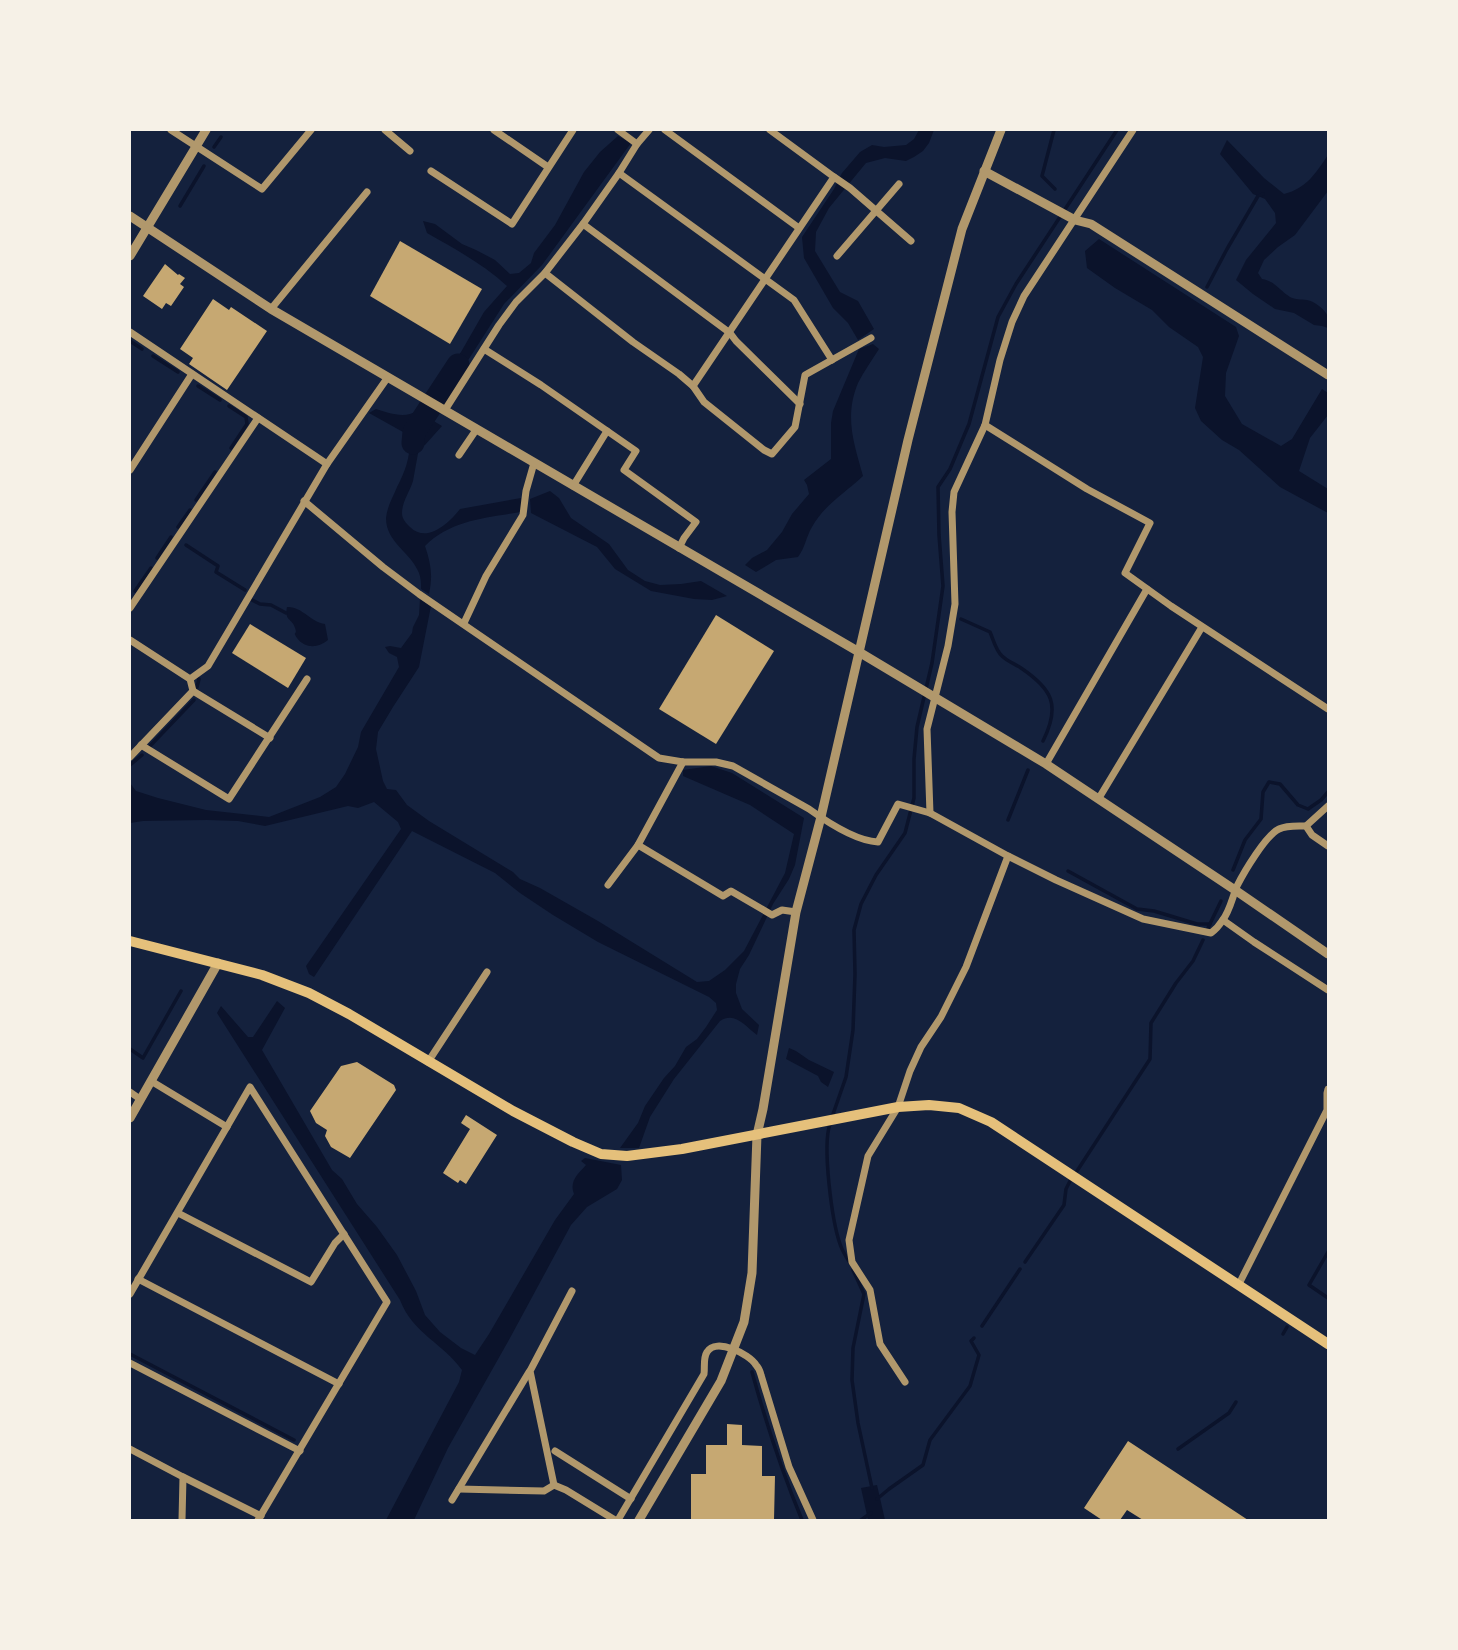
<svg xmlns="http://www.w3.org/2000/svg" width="1458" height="1650" viewBox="0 0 1458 1650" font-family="Spectral,serif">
<rect width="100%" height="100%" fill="#14213d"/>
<g fill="#0b132b">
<path d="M919,130H934L929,143L923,151L914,157L906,161L885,158L866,163L829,208L816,232L815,251L840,292L858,301L874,329L858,340L848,323L833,308L804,258L802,237L834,189L842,173L860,152L872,145L884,147L906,145L914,139Z"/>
<path d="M618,136L631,143L542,265L504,304L451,387L444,393L434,386L444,375L461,352L484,312L507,286C483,264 455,249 427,233L423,221L435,224L462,244L476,250L495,260L510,274L519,273L531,263L534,253L555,225L584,172L600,152Z"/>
<path d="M1227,140L1264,178L1284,194C1307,188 1315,174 1328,155V191L1295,235L1278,247L1264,260L1258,273L1262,279C1275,281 1280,291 1290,297C1296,300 1300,299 1307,300C1314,301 1326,310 1328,317C1330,321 1328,325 1328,328L1322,326L1314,325L1294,313L1275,309L1253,294L1236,280L1246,260L1276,223L1275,213L1265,199L1253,194L1220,154Z"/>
<path d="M1099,239L1236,327L1239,336L1226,373L1225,396L1242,424L1281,446L1292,439L1322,389L1328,393V415L1310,438L1299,471L1328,489V513L1280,487L1239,450L1222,440L1201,421L1195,408L1203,357L1198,347L1169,327L1152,310L1115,288L1087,268L1085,251Z"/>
<path d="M873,344L879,349C872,360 864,371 858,383C844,417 854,443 863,476C845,493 824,505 812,527C806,537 805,548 798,557L776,560L756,572L745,565L752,558L767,550L782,532L792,514L809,494L807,485L804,480L831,459V423L833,411L859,349Z"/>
<path d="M376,409C389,413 404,419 417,411L442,426L425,445L419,448C417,459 415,470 413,481C410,491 402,502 402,513C402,519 406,523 410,527C427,544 449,523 460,509L521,498V512C486,518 451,520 425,546C431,564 433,576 429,594L421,589C421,584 421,578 419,573C411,552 386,543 386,518C387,507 393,497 397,487C405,472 410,458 410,440L403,432L369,413Z"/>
<path d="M550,491L559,498L571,518L609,544L628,570L645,581L660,585L681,584L701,581L727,596L712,600L694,599L651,591L615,569L597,547L531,513L530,499Z"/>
<path d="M420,599L431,606L419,667L393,707L378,732L376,749L383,781L387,789L396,790L407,805L429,821L513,872L520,879L540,888L598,921L697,982L709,981L725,970L744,951L785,873L794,834L750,805L683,776V770L711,766L732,773L804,818L795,865L789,879L773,904L749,955L740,969L736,984V993L742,1009L759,1025L757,1035C745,1026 735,1011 720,1021L674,1079L650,1117L639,1148H620L638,1123L645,1106L664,1078L675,1066L686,1047L697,1039L706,1027L717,1010L716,1003L709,997L598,942L553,915L520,893L495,873L412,831L314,977L309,974L306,966L401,829L398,822L374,802L358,808L348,806L265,826L238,821L207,820L143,821L130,823V783L136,791L158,798L206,810L269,817L320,797L336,787L345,774L358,747L361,732L399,667L397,657L389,653L385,647L390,646L401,648L412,633L413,627L419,615Z"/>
<path d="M287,607C302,606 310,622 325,624L328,640C319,648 305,649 297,638C292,630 298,636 295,628C292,618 284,621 287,607Z"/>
<path d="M277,1001L285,1008L262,1050L332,1170L342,1179L357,1204L377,1227L397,1255L416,1291L425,1315L440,1332L461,1348L475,1355L489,1334L555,1220L574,1194C569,1181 578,1174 586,1165L581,1161L585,1158L621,1165L622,1180L617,1189L587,1207L571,1225L510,1338L448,1448L414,1520H386L459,1382L462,1370C443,1343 413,1334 400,1300L217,1013L221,1006L248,1037H253Z"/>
<path d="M789,1048L796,1051L809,1060L834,1072L828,1087L821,1082L818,1076L786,1059Z"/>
<path d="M877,1485L885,1520H868L861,1488Z"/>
</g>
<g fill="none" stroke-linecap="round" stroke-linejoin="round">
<g stroke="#0b132b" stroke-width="3.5">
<path d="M1054,130L1042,176L1055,189"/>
<path d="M214,147L221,137"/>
<path d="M180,206L204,166"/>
<path d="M1207,287L1227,249L1258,196L1263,194"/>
<path d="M130,341L142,349"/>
<path d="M153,356L178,372"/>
<path d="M198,386L220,400"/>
<path d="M229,406L246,417L247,424L231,448"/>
<path d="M196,500L215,472"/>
<path d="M178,527L190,510"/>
<path d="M186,545L218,566L216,572L245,590"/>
<path d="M157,558L171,537"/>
<path d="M135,591L151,568"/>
<path d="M252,600L260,604L271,605L286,613"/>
<path d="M961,619L990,632C993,639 996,651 1002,656C1007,661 1015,664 1021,668C1052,689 1061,705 1043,741"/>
<path d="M197,687L199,679"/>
<path d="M150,746L194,700"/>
<path d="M130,765L142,755"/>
<path d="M1008,820L1028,770"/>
<path d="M1233,870L1245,840L1261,819L1263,792L1269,782L1280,784L1298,805L1308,809L1321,800L1328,792"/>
<path d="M1068,871L1137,909L1154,911L1197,924H1210"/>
<path d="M1208,928L1221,901"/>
<path d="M130,1049L143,1058L181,991"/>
<path d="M832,1117L846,1077L853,1030L855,974L854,930L861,904L876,875L905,833L914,798V759L917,727L932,663L943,586L939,535L938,487L950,469L969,424L998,317L1016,284L1117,130"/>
<path d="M830,1124C822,1146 832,1221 840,1244C842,1250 846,1257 850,1263"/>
<path d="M1077,1171L1150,1059L1151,1023L1176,983L1193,961L1203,940"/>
<path d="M1328,1252L1309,1285L1328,1298"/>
<path d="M1025,1262L1064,1205L1066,1189L1070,1181"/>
<path d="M853,1270L864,1294L853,1348L852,1380L858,1423L872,1488"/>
<path d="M982,1326L1020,1269"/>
<path d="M1283,1334L1287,1327"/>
<path d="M130,1354L294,1440"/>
<path d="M752,1372C766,1423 782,1472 802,1520"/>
<path d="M1178,1449L1229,1413L1236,1402"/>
<path d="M877,1499L889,1489L923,1465L930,1440L970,1386L979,1355L971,1341L974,1338"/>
<path d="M861,1520L871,1513"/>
</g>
<path stroke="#0b132b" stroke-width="23" d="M413,443L414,432L458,365"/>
</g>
<g fill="#c6a872">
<path d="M400,241L482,289L450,344L370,296Z"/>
<path d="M165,264L178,275L179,274L185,278L180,284L184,287L171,306L166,303L162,309L143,296Z"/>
<path d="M213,299L229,310L231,307L267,331L227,390L189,364L193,358L180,349Z"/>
<path d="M716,615L774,651L716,744L659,709Z"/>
<path d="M250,624L306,658L288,688L232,653Z"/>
<path d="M357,1062L394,1085L396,1090L350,1158L331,1147L325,1136L327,1130L316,1123L310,1111L341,1066Z"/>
<path d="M466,1115L497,1135L466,1184L460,1180L458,1183L443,1173L470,1129L461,1123Z"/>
<path d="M727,1424L742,1425V1445L762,1446V1476H775L774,1520H691V1474H706V1445H727Z"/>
<path d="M1128,1441L1248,1520H1143L1127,1510L1120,1520H1102L1084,1508Z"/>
</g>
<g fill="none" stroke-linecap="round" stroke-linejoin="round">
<g stroke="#b1986c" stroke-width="7">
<path d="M171,130L262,189L311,130"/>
<path d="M385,130L410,151"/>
<path d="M494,130L548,167"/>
<path d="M618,130L637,144"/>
<path d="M665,130L799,228"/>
<path d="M431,171L512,224L573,130"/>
<path d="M619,173L794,300L832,360"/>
<path d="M834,177L850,188L911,241"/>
<path d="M583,224L730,333L736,341L800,404"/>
<path d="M837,256L899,184"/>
<path d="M545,273L633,342L679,374L693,386L834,177L770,130"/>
<path d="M271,309L367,192"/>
<path d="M130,332L327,464"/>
<path d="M484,349L541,385L636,451L624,470L696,522L684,538L679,548"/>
<path d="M693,386L704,402L764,450L772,454L795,427L805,375L871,338"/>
<path d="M445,410L499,325L516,302L545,273L583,224L619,173L637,144L649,130"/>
<path d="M985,425L1087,489L1150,523L1125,573L1171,606L1328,709"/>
<path d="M459,455L476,430"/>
<path d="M130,470L192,374"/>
<path d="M573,486L607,431"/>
<path d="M304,501L383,567L419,594L659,758L683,762H716L733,766L809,809C827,822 857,841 878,842L898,804L930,813L1008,856L1056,880L1143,919L1211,933C1215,930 1219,926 1222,921C1230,911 1232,898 1237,886C1244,872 1266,835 1279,829C1287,825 1298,826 1306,826L1312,835L1328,846"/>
<path d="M130,608L258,418"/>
<path d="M464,623L486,576L523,515L526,491L534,463"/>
<path d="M130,640L190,679L193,691L130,757"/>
<path d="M190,679L208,666L327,464L388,377"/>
<path d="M193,691L270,738"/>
<path d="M141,745L229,799L307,679"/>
<path d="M1046,764L1147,589"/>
<path d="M1099,798L1202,627"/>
<path d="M930,813L927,729L948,646L955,604L952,512L954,492L985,425L1000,360L1012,322L1024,296L1133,130"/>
<path d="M1306,826L1328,806"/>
<path d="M638,845L723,896L731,891L772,915L782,910L796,912"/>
<path d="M608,885L638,845L683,762"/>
<path d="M1223,920L1254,942L1328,990"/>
<path d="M428,1062L487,972"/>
<path d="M151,1081L227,1127"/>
<path d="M130,1092L140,1099"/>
<path d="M178,1213L311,1282L335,1243L344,1234"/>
<path d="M138,1279L339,1384"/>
<path d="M1239,1284L1327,1110V1093L1328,1089"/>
<path d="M572,1291L530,1371L554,1485L566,1490L615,1520"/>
<path d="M130,1294L250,1087L387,1302L258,1520"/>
<path d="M130,1363L300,1451"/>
<path d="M905,1382L880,1344L870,1290L852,1262L849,1240L868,1156L898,1107L910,1071L921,1047L941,1017L966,967L1008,856"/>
<path d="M130,1449L183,1477L182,1520"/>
<path d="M555,1451L631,1499"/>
<path d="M183,1477L261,1516"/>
<path d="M459,1489L544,1491L554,1485"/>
<path d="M452,1500L529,1372"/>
<path d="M618,1520L704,1374C705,1367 703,1358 707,1352C716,1337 749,1354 756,1365C759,1368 760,1371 761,1375L789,1467L813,1520"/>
</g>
<g stroke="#b1986c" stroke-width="9">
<path d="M984,171L1075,220L1091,224L1328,375"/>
<path d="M130,216L271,309L859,652L1046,764L1235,890L1328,954"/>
<path d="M130,256L206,130"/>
<path d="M130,1118L218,963"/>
<path d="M639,1520L721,1381L744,1322L752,1273L757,1135L763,1109L796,912L821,817L908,440L962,229L1001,130"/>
</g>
<path stroke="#e5c07b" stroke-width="10" d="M130,941L262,975L309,993L349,1014L513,1111L573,1142L601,1154L627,1156L682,1149L898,1107L929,1105L959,1108L991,1122L1328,1344"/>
</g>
<rect width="1458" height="1650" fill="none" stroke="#f6f1e7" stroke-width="262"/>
</svg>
